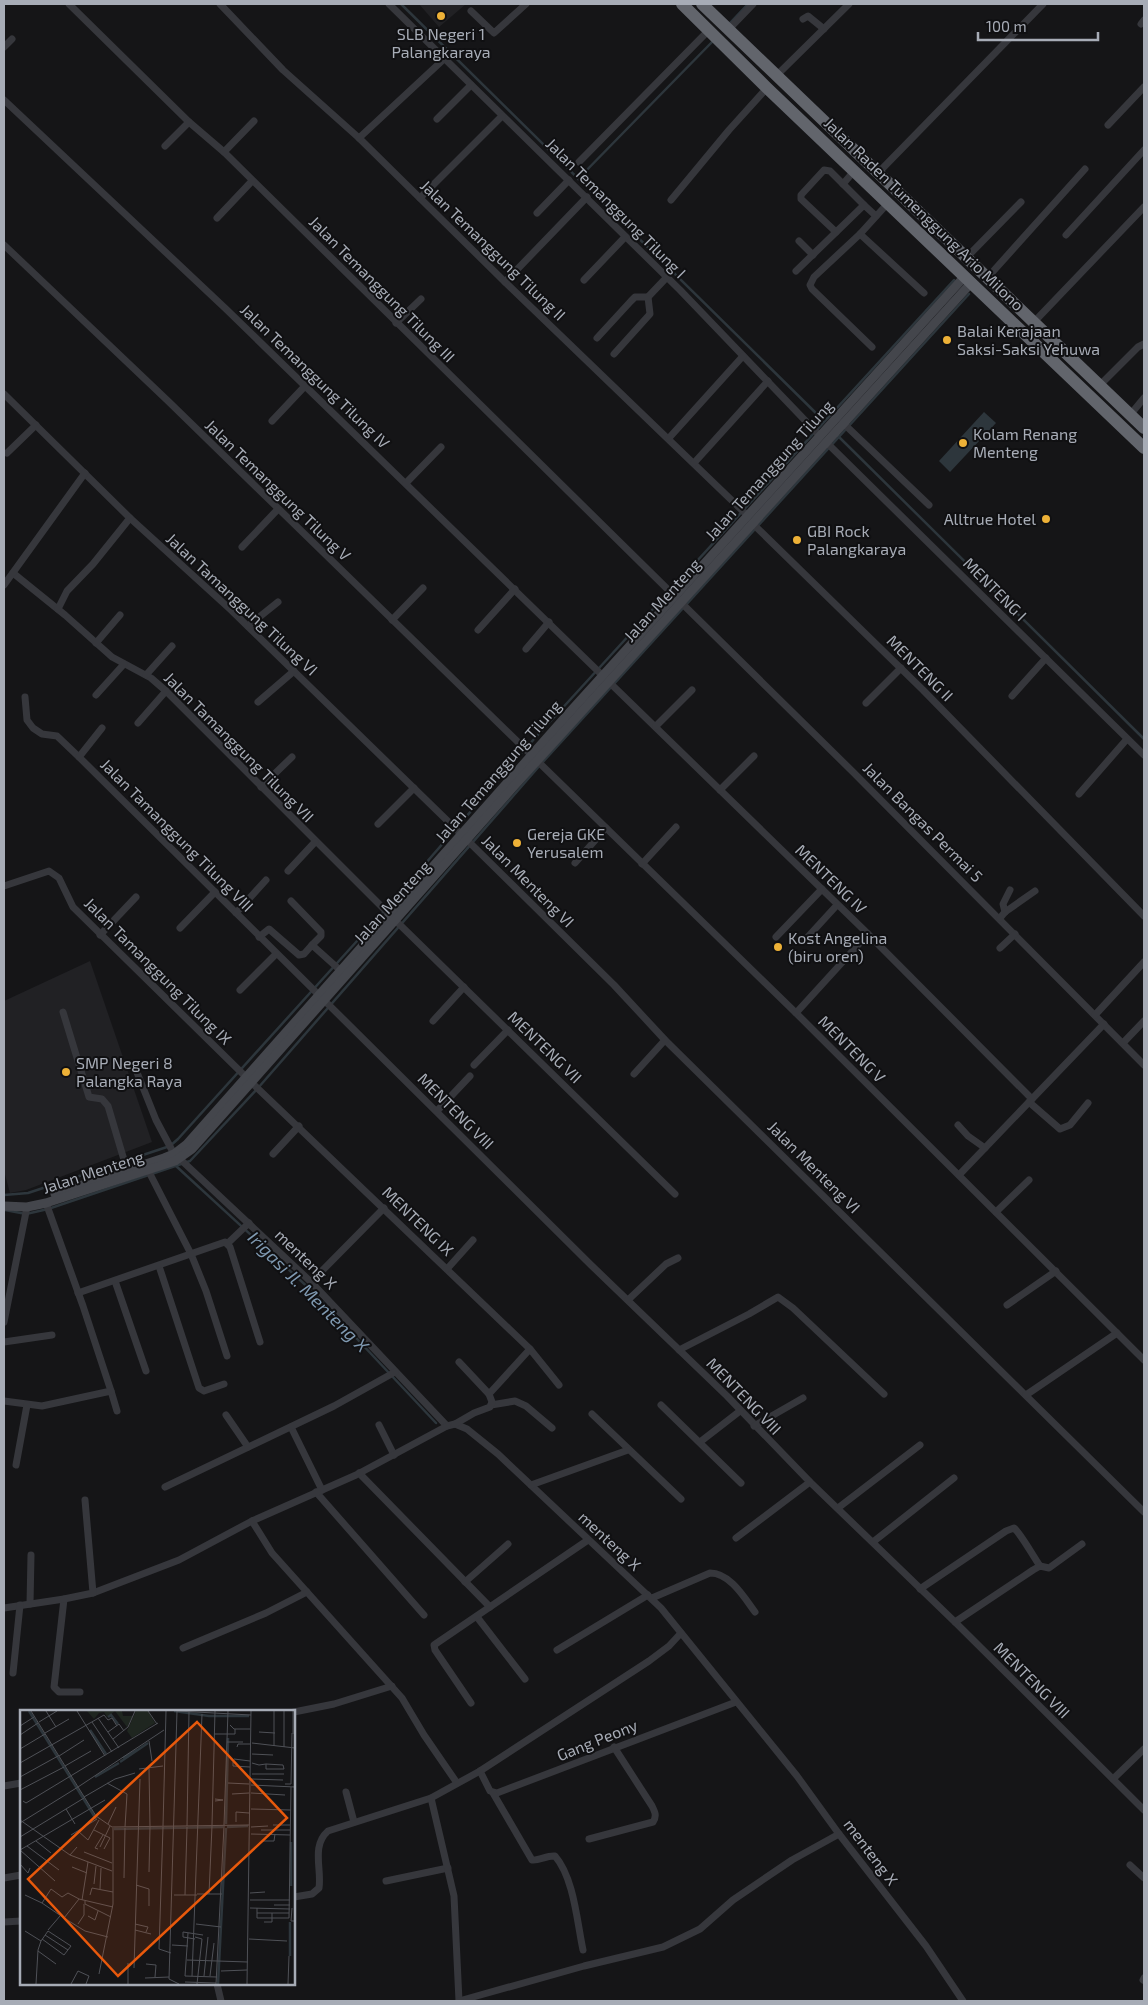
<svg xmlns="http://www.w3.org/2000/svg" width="1148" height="2005" viewBox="0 0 1148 2005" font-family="'Exo 2',sans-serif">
<rect width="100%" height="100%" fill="#151517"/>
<g fill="#212124">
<path d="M419,4H466L439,27Z"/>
<path d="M90,961L152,1142L26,1190L10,1193L4,1171V1001Z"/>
</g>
<path fill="#2d363c" d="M984,412L996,423L950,472L939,461Z"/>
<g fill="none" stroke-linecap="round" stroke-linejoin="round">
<g stroke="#2d363c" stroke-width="2.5">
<path d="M401,4L824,421"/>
<path d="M730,23L748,4"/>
<path d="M578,179L713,41"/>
<path d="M838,436L1144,739"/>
<path d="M176,1166L313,1292L436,1423"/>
<path d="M4,1195L28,1193L170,1146L178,1139L385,910L525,749L954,280"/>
<path d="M5,1210L26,1214L48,1209L190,1161L258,1088L541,764L969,294"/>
</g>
<g stroke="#36373c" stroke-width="7">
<path d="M69,4L189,122L224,152L853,772L1144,1065"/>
<path d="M220,4L283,70L359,138L505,282L748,516"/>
<path d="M389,4L680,290L820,436"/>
<path d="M471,11L494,33L526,4"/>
<path d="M803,19L808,16L824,29"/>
<path d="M1141,24L1144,20"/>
<path d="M729,29L753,4"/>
<path d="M4,47L12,39"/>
<path d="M777,75L849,4"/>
<path d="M4,100L226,309L603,676"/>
<path d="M437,119L471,85"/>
<path d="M1108,125L1144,87"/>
<path d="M359,138L444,59"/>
<path d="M165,146L189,122"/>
<path d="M224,152L254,121"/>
<path d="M579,162L709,30"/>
<path d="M878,173L1043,4"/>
<path d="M843,184L855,170"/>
<path d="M420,198L502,116"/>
<path d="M671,200L729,130L767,88"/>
<path d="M537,213L569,180"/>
<path d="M217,218L252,181"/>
<path d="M836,232L801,199V195L824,170L830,171L864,205"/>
<path d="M860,234L924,293"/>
<path d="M1066,235L1144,150"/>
<path d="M799,241L813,255"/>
<path d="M4,245L168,401L796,1013L1144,1360"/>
<path d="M967,257L1021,202"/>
<path d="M796,271L864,205L876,216"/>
<path d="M988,277L1085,169"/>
<path d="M584,280L625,237"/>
<path d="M505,282L587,197"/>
<path d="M648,297L667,277"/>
<path d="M1034,322L1144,207"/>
<path d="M396,323L421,299"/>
<path d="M597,338L631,301L635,297H648L650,314L614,354"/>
<path d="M872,347L812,289L810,285L814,277L860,234L889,202"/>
<path d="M1100,385L1138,347L1144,344"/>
<path d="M4,394L130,518L231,610L462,835"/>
<path d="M1130,415L1144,398"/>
<path d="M272,421L305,386"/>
<path d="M843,423L929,505"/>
<path d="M669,438L743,356"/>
<path d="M826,442L1144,755"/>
<path d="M7,453L36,425"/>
<path d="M694,463L768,381"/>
<path d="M406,483L441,447"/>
<path d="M752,523L923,690L1144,916"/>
<path d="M242,547L278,509"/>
<path d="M13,573L65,615L112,657L151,678L166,691L391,916"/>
<path d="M4,585L85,473"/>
<path d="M58,609L67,591L93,564L130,518"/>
<path d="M392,620L423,588"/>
<path d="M248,626L278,602"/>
<path d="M478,630L515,589"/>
<path d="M96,643L120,615"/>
<path d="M526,649L549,622"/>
<path d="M146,675L172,646"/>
<path d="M609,682L864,930L1032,1099"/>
<path d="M96,695L124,664"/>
<path d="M1012,696L1046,658"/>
<path d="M25,697L27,720L33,728L42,734L57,736L79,757L591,1265L727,1396L810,1482L955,1622L1144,1810"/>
<path d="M258,702L294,671"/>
<path d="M866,703L901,668"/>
<path d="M138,723L166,691"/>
<path d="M656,726L692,690"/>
<path d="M79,757L102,728"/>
<path d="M261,787L292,757"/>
<path d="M720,790L754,756"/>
<path d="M1079,794L1127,739"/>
<path d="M378,824L414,788"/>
<path d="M467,840L614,985L665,1040L1144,1512"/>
<path d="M575,863L606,828"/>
<path d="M642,864L676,827"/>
<path d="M288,871L315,842"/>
<path d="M4,886L49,871L59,878L73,907L247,1078"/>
<path d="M291,901L321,932V936L312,945"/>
<path d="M1005,912L1003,904L1010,890"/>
<path d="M236,913L266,880"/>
<path d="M1000,918L1005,912L1035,891"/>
<path d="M396,921L675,1194"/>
<path d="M180,928L215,892"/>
<path d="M100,935L136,897"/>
<path d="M259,937L269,929L299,955L304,954L312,945L341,971"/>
<path d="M776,937L822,889"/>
<path d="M805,940L837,905"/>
<path d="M1000,948L1015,934"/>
<path d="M240,990L276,954"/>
<path d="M63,1012L89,1097L102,1099L108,1106L127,1170"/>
<path d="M796,1013L868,934"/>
<path d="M1095,1015L1144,962"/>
<path d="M433,1021L464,987"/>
<path d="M1123,1043L1144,1021"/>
<path d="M134,1065L156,1120L174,1154"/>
<path d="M474,1065L508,1030"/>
<path d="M634,1074L665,1040"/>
<path d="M252,1083L530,1349L559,1385"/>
<path d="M1029,1102L1060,1129L1070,1125L1088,1103"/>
<path d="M437,1111L470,1076"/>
<path d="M958,1125L968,1136L985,1148"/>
<path d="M273,1154L299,1126"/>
<path d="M180,1159L311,1282L447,1426L455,1424L467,1429L498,1454L661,1608L797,1776L839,1834L926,1946L963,2001"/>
<path d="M148,1170L191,1254L206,1291L227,1356"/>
<path d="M959,1175L1104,1024"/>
<path d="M996,1212L1029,1180"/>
<path d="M228,1243L249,1223"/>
<path d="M159,1266L199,1388L204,1391L224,1384"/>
<path d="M447,1269L473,1240"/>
<path d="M115,1281L146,1371"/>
<path d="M311,1282L384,1208"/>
<path d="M78,1293L225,1242L230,1247L260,1342"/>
<path d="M628,1300L666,1264L678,1258"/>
<path d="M1007,1305L1056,1271"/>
<path d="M4,1322L27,1207"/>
<path d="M4,1342L52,1335"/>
<path d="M679,1350L749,1314L778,1297L793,1308L884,1394"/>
<path d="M111,1391L117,1411"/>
<path d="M489,1394L530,1349"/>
<path d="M1026,1395L1117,1333"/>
<path d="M4,1401L42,1406L111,1391L83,1306L46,1203"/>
<path d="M491,1405L515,1401L526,1406L552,1428"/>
<path d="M661,1405L741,1483"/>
<path d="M592,1414L681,1499"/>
<path d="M226,1415L248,1447"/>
<path d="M455,1424L474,1413L490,1407L492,1402L489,1394L459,1362"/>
<path d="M379,1425L394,1455"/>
<path d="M754,1426L803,1398"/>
<path d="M291,1427L322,1490"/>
<path d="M700,1442L740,1411"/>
<path d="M16,1465L27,1405"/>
<path d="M359,1473L490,1607"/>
<path d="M531,1485L628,1450"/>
<path d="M165,1487L334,1406L395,1372"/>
<path d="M316,1492L424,1615"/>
<path d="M838,1508L920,1445"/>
<path d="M252,1521L272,1553L402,1698L424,1735L457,1783"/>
<path d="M736,1538L810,1482"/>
<path d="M873,1542L954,1478"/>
<path d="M465,1582L508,1544"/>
<path d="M920,1589L1006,1531L1014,1528C1021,1534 1033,1556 1040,1566"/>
<path d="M93,1593L179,1560L252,1521L356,1475L447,1426"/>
<path d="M652,1598L710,1573C730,1573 744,1597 755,1612"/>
<path d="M64,1599L54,1687L59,1692H80"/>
<path d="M30,1604L31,1555"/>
<path d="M4,1608L64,1599L93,1593L85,1500"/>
<path d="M477,1617L525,1679"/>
<path d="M955,1622L1033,1570L1040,1566L1049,1568L1082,1544"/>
<path d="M183,1648L266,1613L307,1592"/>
<path d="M557,1650L648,1595"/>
<path d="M13,1673L20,1605"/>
<path d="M471,1703L435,1650L434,1645L588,1540"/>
<path d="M294,1712L334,1704L392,1686"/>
<path d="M480,1771L490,1791L497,1793L736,1702"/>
<path d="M1113,1779L1144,1749"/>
<path d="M4,1786L21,1783"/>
<path d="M346,1792L354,1822"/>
<path d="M493,1793L532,1860C539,1861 547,1855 555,1856C574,1878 577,1922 583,1950"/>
<path d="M589,1839L653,1822C657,1816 655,1812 652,1806L614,1747"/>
<path d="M1130,1865L1144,1878"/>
<path d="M4,1878L21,1875"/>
<path d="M386,1881L448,1868"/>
<path d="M294,1897L312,1894L319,1888C322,1869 311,1846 328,1831L431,1798"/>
<path d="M4,1922L21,1921"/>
<path d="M1143,1980L1144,1978"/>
<path d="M217,1984L221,2001"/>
<path d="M459,2001L454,1896L431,1798L480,1771L649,1661L669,1646L681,1633"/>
<path d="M459,2001L584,1966L663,1947L700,1929L733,1900L792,1860L839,1834"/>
</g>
<g stroke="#44464c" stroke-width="9">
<path d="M55,1194L164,1158L174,1154L187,1144L568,714L965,276"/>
<path d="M4,1206L27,1207L46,1203L175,1161L192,1149L515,785L972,282"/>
</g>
<g stroke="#62656c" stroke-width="12">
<path d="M682,4L767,88L1144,448"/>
<path d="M702,4L1144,428"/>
</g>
</g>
<g fill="#edb137" stroke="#101012" stroke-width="2">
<circle cx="441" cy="16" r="5"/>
<circle cx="947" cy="340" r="5"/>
<circle cx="963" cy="443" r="5"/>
<circle cx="1046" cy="519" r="5"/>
<circle cx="797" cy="540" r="5"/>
<circle cx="517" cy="843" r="5"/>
<circle cx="778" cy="947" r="5"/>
<circle cx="66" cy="1072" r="5"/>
</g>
<g text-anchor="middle" stroke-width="4" stroke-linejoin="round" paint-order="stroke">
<g font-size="16" fill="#a7acb6" stroke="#101012" text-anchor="start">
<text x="441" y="40" text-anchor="middle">SLB Negeri 1<tspan x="441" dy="18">Palangkaraya</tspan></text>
<text x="957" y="337">Balai Kerajaan<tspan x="957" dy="18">Saksi-Saksi Yehuwa</tspan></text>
<text x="973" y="440">Kolam Renang<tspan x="973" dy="18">Menteng</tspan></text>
<text x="1036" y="525" text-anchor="end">Alltrue Hotel</text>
<text x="807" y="537">GBI Rock<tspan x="807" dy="18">Palangkaraya</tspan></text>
<text x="527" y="840">Gereja GKE<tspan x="527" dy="18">Yerusalem</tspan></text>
<text x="788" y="944">Kost Angelina<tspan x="788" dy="18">(biru oren)</tspan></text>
<text x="76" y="1069">SMP Negeri 8<tspan x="76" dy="18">Palangka Raya</tspan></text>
</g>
<g font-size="16" fill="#a7acb6" stroke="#101012">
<text transform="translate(616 208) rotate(45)" y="6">Jalan Temanggung Tilung I</text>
<text transform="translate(924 214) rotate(44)" y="6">Jalan Raden Tumenggung Ario Milono</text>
<text transform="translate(493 250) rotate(44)" y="6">Jalan Temanggung Tilung II</text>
<text transform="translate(382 289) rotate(45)" y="6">Jalan Temanggung Tilung III</text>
<text transform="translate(315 376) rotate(44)" y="6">Jalan Temanggung Tilung IV</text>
<text transform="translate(769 470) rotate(-48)" y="6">Jalan Temanggung Tilung</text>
<text transform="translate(278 490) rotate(44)" y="6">Jalan Temanggung Tilung V</text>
<text transform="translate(995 589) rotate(45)" y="6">MENTENG I</text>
<text transform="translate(662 600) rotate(-48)" y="6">Jalan Menteng</text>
<text transform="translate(242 604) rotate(43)" y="6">Jalan Tamanggung Tilung VI</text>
<text transform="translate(920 668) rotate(45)" y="6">MENTENG II</text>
<text transform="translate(239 747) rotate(45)" y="6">Jalan Tamanggung Tilung VII</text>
<text transform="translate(498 771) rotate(-49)" y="6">Jalan Temanggung Tilung</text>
<text transform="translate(923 822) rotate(45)" y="6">Jalan Bangas Permai 5</text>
<text transform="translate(177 835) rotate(45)" y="6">Jalan Tamanggung Tilung VIII</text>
<text transform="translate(831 879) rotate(44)" y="6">MENTENG IV</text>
<text transform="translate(528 881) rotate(45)" y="6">Jalan Menteng VI</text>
<text transform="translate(392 902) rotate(-48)" y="6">Jalan Menteng</text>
<text transform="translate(158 971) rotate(45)" y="6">Jalan Tamanggung Tilung IX</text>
<text transform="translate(545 1047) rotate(44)" y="6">MENTENG VII</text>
<text transform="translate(852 1049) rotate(45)" y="6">MENTENG V</text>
<text transform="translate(456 1111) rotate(45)" y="6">MENTENG VIII</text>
<text transform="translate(814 1167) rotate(45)" y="6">Jalan Menteng VI</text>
<text transform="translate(93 1172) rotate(-18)" y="6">Jalan Menteng</text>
<text transform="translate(418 1221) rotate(44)" y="6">MENTENG IX</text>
<text transform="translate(306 1259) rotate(44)" y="6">menteng X</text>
<text transform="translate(744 1396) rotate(46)" y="6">MENTENG VIII</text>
<text transform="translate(610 1541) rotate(43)" y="6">menteng X</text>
<text transform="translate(1032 1680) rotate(45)" y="6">MENTENG VIII</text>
<text transform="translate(597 1740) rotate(-22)" y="6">Gang Peony</text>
<text transform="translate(871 1852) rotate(53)" y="6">menteng X</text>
</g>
<g font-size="18" font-style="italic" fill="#7f99b1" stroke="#101012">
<text transform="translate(308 1292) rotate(45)" y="6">Irigasi Jl. Menteng X</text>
</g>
</g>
<g transform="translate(20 1710)">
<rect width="275" height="275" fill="#151517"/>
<path d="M67,1H102L103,6H113L107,17L95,1L87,7L84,2L79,3L74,9ZM116,1H128L135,13L112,28L107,21Z" fill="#1f2620"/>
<path fill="none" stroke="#2d363c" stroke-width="2.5" d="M9,1L76,109M154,1L189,6H229M88,7L91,5L98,14M70,20L86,44M103,48L117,40M100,52L128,33M75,67L99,53M206,114L208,28M207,117L228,116M94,119L203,117M271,176V132M270,246V212M198,274L206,118"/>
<path fill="none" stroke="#4f5157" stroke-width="1" d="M11,1L76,106L92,117L229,115M26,1L36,17M57,1L85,46M128,1L137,14M157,1L149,269L159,274M157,1L231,5M264,1V37M273,1V24M78,8L99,38M19,12L37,1M72,12L92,42M210,15L214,19H230M0,16L14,7M88,22L99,14L104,21M239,22L255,23M25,23L49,9M194,24H215V19M0,25L18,13M93,29L108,17L115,1M129,31L132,51M207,32H223M232,33L275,38M254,36V1M217,37L218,34H230M0,39L25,24M232,44L253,45M39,46L64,30M214,49L230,51M213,52V56L230,57M0,53L84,5L88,10L92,8L97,16M232,53L239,55L246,54L263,55L264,59H246V54M45,56L71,41M129,58L130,117M119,59L143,56M232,64H264M0,67L38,46M231,69L263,70M87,73L107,84L105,117M208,73L229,74M265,74H271L272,23M231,75L275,77M58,77L144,20M0,80L44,57M231,83L265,85M212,84L229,83M64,87L95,69L115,63M3,91L6,93L138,13M195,91L203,90L195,89M46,99L55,114M231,99L271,100M0,110L50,145L57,137M216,112V102L229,103M0,113L58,77M88,114L96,97M192,115L195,1M204,115L208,1M253,115H270M143,116L146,1M167,116L169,2M143,117L139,239L151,243M231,117L248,116M74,120L90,128L84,139M241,120H270M58,121L68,130L79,110M231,124L270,125M51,125L77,109M0,127L64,88M16,131L31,143M243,131H254L255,124M7,136L39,160M80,137L90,116M78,139L75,138L83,125M0,140L85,90M0,140L35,171M64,142L92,153M50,145L92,161M0,154L8,163L10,158M52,157L67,163M129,162L130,117M104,168L105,118M74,174L76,156M116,175L129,179V196M80,179L81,158M230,183L245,182M177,184H202M189,184L192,116M5,185L22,193M70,185L72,178L93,182M154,185H177M165,185L167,117M59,189L48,183L42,187L31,179L22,193L44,208L59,189L93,197M62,190L68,152M230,190H270M65,191V194L91,207M254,195H270M230,198L270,199M237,198V208H269L271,77M272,198L271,211H275M237,203H269M68,206L75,210L78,201M44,208L65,221L88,227M244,212H252V203M58,214L64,205V194M115,214L128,217L126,222M176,214L201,217M28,220L40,206M115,220L131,224M5,221L21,231M168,223L165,266L197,267M25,225L48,240M175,227L182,229L177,274M175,229L163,227V222L183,225M229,229L267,231M152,235L168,236M18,241L36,254M167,250L228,252M126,254L136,255L135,267M114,258L120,69M201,261L227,260M79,264L93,194V118M172,266L182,4M184,266L188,227M190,266L194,233M125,268L149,267M165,272L196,273M16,274L18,240L21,231L28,221L51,236L44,245L22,229M51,274L58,261L69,266L66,274M108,274V253M196,274L204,116M227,274L231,1M268,274L269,246"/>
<path fill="#e8590c" fill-opacity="0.15" stroke="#e8590c" stroke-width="2.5" d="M177,12L267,108L98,266L8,169Z"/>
<rect width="275" height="275" fill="none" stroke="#a7acb6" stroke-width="2.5"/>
</g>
<rect width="1148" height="2005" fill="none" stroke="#a7acb6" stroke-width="10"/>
<path d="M978 32v8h120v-8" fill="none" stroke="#a7acb6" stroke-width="2.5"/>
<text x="986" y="32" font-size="15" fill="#a7acb6" stroke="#101012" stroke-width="4" paint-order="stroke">100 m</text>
</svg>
